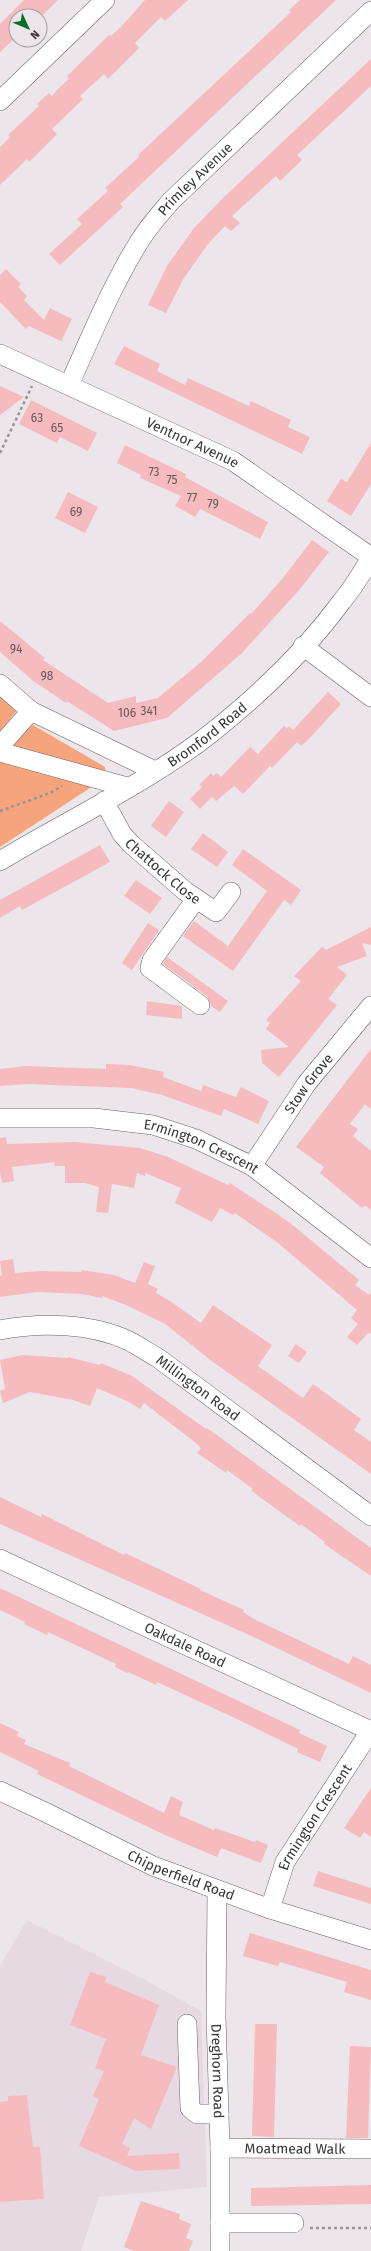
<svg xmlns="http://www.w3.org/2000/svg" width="371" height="2251" viewBox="0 0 371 2251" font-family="'Fira Sans',sans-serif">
<rect width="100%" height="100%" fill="#ece5e9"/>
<path fill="#e7d9e2" d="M27,1920L147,1981L201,2011L207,2187L99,2197L81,2251H0V1966Z"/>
<g fill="#f5a47c">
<path d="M0,694L17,710L0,732Z"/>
<path d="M33,725L105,767V774L7,747Z"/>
<path d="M0,762L93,786L0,847Z"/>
</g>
<g fill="#f6bbbf">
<path d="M24,0H58L42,16H16V37L0,52V24Z"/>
<path d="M145,0H188L165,21L161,17L135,43L139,48L108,79L104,74L80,96L83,99L52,129L57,134L29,162L27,159L0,185V147L10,137L8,135L39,106L37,104L49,93L52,96L60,87L69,79L67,76L109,35L111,36L120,28Z"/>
<path d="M300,0H336L120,204L123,207L60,265L49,254L82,224L77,219L108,191L105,188L139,157L138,155L291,12L289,10Z"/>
<path d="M371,59V86L297,155L302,160L280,181L276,176L232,216L240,223L231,231L225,226L208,244L184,278L166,313L148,305L167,266L194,228L224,197Z"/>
<path d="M6,269L21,284L18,287L27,296L24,300L44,320L50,308L72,319L62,339L63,342L29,326L26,329L0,302V275Z"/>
<path d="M124,346L160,364L157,371L185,385L188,378L249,406L251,401L291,420L288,427L310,437L302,454L114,364Z"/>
<path d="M0,386L24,397L0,415Z"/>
<path d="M31,400L97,433L88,451L60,437L57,443L19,424Z"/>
<path d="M371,443V484L351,516L327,501L341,479L347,482Z"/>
<path d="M125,445L186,474L185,477L268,522L260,539L200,509L195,517L175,506L181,496L140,478L141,475L117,463Z"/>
<path d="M68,492L98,507L85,533L55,518Z"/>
<path d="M312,540L329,552L300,589L242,653L167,718L114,731L67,701L66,703L32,680L0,652V621L45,658L43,660L108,703L136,696V703L158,698L201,662L250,613L251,614L283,578Z"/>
<path d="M328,692L341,704L306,742L301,746L297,742L272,768L270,766L243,794L234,786L216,801L212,797L200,809L190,799L202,787L199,785L211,773L213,776L217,773L221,777L250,747L258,754L284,726L287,728L289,726L293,730Z"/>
<path d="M169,801L184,812L166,837L151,826Z"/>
<path d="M203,833L228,852L217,867L191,849Z"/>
<path d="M100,845L110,862L22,910L20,906L0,918V900Z"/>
<path d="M243,849L301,890L291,905L284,900L233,971L183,936L194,921L228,946L267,891L232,865Z"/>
<path d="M136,880L162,898L150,914L124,896Z"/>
<path d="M148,923L159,930L132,970L122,963Z"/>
<path d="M371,927V945L362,943L367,956L337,967L347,975L328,999L337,1005L279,1077L262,1063L261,1050L289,1047L266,1029L270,1023L266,1020L301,981L294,976L322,947L326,950Z"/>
<path d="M167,957L228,1001L220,1012L211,1006L207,996L163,964Z"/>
<path d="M147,1001L182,1006V1019L146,1015Z"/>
<path d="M371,1049V1109L365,1104L350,1124L358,1129L353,1136L371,1151V1210L365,1205L362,1208L320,1173L324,1167L296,1147Z"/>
<path d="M106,1064L130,1065L164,1072L163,1077L201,1091L203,1085L236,1097L241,1087L269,1101L258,1124L224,1109L221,1116L162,1095L131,1088L27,1084L0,1086V1069L26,1066L106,1069Z"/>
<path d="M6,1137L7,1144L75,1142L140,1148L168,1157L228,1185L230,1183L289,1222L359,1280L355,1285L369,1295L371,1292V1334L369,1332L357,1345L347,1337L358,1324L351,1318L357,1310L278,1243L235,1213L233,1215L220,1208L212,1222L175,1203L181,1188L145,1173V1176L137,1173L134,1188L112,1184L108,1213L96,1212L99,1187L85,1183H65V1166H54L55,1162L12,1167L14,1181L2,1183L0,1172V1138Z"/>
<path d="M13,1259L15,1273L40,1271L81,1272L82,1270L114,1275L135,1283L144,1262L155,1266L148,1284L158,1289L156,1293L170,1301L201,1323L213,1305L272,1345L258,1366L303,1398L313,1384L361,1419L354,1430L371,1442V1474L213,1362L165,1324L126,1305L102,1296V1298L82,1294L37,1292L0,1297V1276L2,1275L0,1261Z"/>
<path d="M296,1344L307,1352L299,1363L288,1356Z"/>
<path d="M22,1355L68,1358V1357L100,1365L101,1363L132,1376L206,1429L207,1428L371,1548V1576L324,1544L325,1542L301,1524L300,1526L261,1498L251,1490L253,1489L227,1470L226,1473L197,1453L201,1448L196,1443L144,1403L140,1409L129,1402L97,1388L90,1406L73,1400L30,1392L3,1403L0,1391L5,1389L0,1360Z"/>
<path d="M0,1497L41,1517L42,1514L124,1555L125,1553L201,1589L200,1590L244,1610L243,1612L254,1619L349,1664L353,1656L371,1665V1693L247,1634L0,1524Z"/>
<path d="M0,1588L300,1730L299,1733L327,1746L320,1762L297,1752L298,1749L239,1720L157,1682L156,1685L128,1672L127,1673L115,1667L116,1664L48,1632L47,1635L24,1624L25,1622L0,1610Z"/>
<path d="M0,1723L19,1732L17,1736L26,1740L24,1744L70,1763L69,1766L164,1813L171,1796L183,1802L179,1815L214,1830L215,1828L255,1842L256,1840L268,1845L261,1863L221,1848L217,1857L165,1835L37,1774L39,1771L0,1752Z"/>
<path d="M371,1788V1837L364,1832L360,1838L344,1828Z"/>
<path d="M318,1871L371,1888V1904L313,1886Z"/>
<path d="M250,1933L371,1970V2000L344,1992L347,1982L280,1962L278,1966L243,1956Z"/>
<path d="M90,1972L107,1977L105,1982L159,2005L141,2055L177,2067L151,2129L134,2118L122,2144L130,2148L127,2156L179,2153L180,2169L136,2171L79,2146L99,2099L93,2096L104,2071L95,2068L106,2039L70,2025Z"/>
<path d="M255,2024H277L274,2137L252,2136Z"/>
<path d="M350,2046L371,2047L368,2138H346Z"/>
<path d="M27,2095L33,2147H40L44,2199L0,2202V2102L8,2101V2096Z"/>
<path d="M371,2185V2204L251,2206V2188Z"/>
<path d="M141,2201L180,2214L179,2219L191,2224L186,2238L193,2241L189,2251H134L124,2247Z"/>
</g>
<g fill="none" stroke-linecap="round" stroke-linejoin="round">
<defs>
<g id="minor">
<path d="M0,101L105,0"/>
<path id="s1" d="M0,354L233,461L371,557"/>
<path id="s2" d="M69,385C91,337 111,287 139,242C148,227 160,214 171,201L371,11"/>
<path d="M303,646L371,697"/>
<path d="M0,684L31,711"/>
<path d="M0,746L31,711L155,771"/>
<path d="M0,752L127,787"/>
<path id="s3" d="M104,801L122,834L131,844L185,891L216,912L231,892"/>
<path id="s4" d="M0,861C69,819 146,784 210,734C258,696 306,650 342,601C353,588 362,573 371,558"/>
<path d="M196,899L152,960L150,968L200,1005"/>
<path id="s5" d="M0,1118H94L153,1125L196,1139L252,1166L371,1258"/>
<path id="s6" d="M252,1166L307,1083L371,1006"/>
<path id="s7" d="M0,1330C40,1322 92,1323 129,1341C139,1346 149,1353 158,1358L371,1516"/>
<path id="s8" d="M0,1559L371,1731"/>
<path id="s9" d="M0,1791L45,1812L153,1866L270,1909L371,1940"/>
<path id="s10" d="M217,1891L216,2017L220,2148V2251"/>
<path id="s11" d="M270,1909L285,1862L371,1730"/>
<path d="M187,2024L190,2108L197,2114H219"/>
<path id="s12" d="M220,2148L371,2149"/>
<path d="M220,2223H294"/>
</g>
</defs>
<use href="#minor" stroke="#676165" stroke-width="20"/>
<g stroke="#989396" stroke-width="2.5" stroke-dasharray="3 3" stroke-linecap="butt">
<path d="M0,453L32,386"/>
<path d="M0,811L50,793L62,786"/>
<path d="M310,2228H371"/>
</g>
<use href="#minor" stroke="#fff" stroke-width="19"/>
</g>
<g text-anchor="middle" stroke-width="3.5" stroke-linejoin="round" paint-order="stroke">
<g font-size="12" fill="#685759">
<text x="37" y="422">63</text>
<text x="57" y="432">65</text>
<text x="154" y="476">73</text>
<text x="172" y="484">75</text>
<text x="192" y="502">77</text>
<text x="213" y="508">79</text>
<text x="76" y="516">69</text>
<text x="16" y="653">94</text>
<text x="47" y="680">98</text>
<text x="149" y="715">341</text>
<text x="127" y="717">106</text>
</g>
<g font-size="14" fill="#383637" stroke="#ece5e9">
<text dy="5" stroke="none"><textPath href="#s2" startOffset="244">Primley Avenue</textPath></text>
<text dy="5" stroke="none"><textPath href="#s1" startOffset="212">Ventnor Avenue</textPath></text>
<text dy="5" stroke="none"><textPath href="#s4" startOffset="243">Bromford Road</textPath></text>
<text dy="5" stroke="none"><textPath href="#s3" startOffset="93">Chattock Close</textPath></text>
<text dy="5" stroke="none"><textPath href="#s6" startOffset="100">Stow Grove</textPath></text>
<text dy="5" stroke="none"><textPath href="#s5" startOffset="206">Ermington Crescent</textPath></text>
<text dy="5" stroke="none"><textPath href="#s7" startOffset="215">Millington Road</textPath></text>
<text dy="5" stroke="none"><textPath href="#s8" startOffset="204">Oakdale Road</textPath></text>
<text dy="5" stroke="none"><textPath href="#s11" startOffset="103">Ermington Crescent</textPath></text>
<text dy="5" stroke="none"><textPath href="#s9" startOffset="200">Chipperfield Road</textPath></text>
<text dy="5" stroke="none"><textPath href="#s10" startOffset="180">Dreghorn Road</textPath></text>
<text dy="5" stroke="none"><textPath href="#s12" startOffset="75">Moatmead Walk</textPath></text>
</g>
</g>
<g transform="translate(28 28) rotate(134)"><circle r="19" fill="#ece5e9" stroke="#a49fa2"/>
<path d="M0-3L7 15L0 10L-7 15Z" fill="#057021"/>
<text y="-6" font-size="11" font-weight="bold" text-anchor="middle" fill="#383637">N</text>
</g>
</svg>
